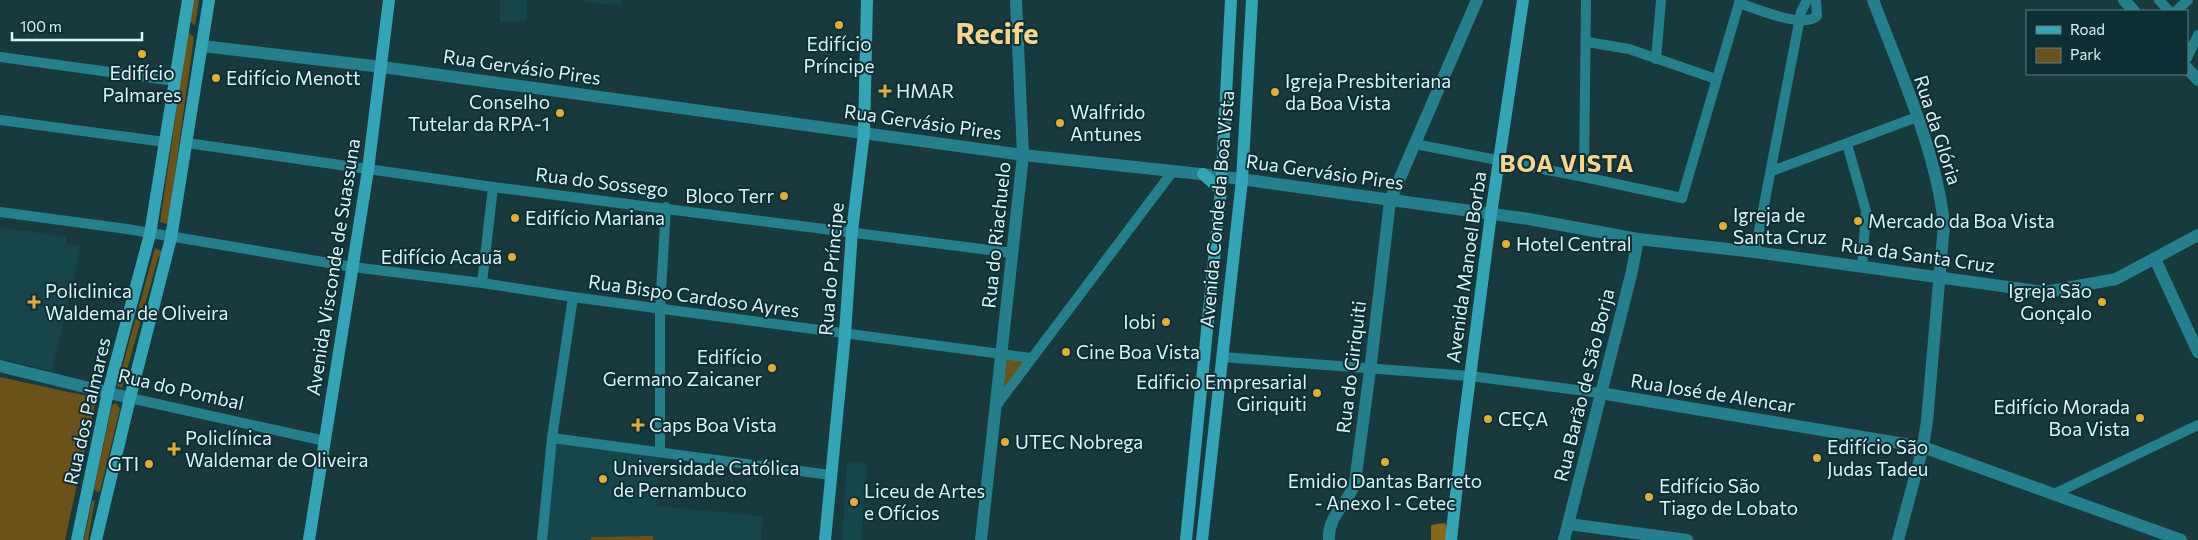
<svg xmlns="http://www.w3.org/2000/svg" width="2198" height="540" viewBox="0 0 2198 540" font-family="Commissioner,sans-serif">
<rect width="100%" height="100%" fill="#183a3f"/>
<g fill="#17454c">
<path d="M500,0H527V21L500,22Z"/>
<path d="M584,0H621V5L584,2Z"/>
<path d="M0,227L66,237V244L81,246L52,371L0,359Z"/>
<path d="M552,438L660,452L656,506L763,516L761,540H541Z"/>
<path d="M847,462L867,464L861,540H842Z"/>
</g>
<g fill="#6b5218">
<path d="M193,0H199L195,26L190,21Z"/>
<path d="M188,32L194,37L168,224L160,222Z"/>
<path d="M155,248L163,252L158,258L122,388L117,386Z"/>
<path d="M1003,354L1031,358L995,407Z"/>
<path d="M0,377L96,398L65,540H0Z"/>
<path d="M116,403L120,409L100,491L97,492L94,489L112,405Z"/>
<path d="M95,500L88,540H84L92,501Z"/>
<path d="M653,536V540H591V537Z"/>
</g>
<path fill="#886716" d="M1445,523L1451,540H1431V525Z"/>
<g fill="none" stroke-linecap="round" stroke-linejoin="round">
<g stroke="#257f8c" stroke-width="10">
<path d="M2159,0L2169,11"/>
<path d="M1739,3C1757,9 1803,29 1817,16L1816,0"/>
<path d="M2176,11L2188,0"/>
<path d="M1587,42L1629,49L1716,79"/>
<path d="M0,57L175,81"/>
<path d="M2187,58L2198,35"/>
<path d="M1656,59L1661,0"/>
<path d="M0,120L165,142"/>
<path d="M187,143L493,187L1013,253"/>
<path d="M1415,144L1584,177L1682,198L1740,0"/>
<path d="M1847,144L1866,211L1862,267"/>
<path d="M1772,171L1917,117"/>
<path d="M1584,177L1586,0"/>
<path d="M0,212L127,229L353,267L482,283L573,297L1031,358"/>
<path d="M1755,252L1801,12L1807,0"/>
<path d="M482,283L493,187"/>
<path d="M1222,357L1470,376L1600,393"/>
<path d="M130,398L325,441"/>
<path d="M996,406L1173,171"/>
<path d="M552,438L830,475"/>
<path d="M660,452V309L666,207"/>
<path d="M2054,494L2198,425"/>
<path d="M542,540L552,438L573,297"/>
</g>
<g stroke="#257f8c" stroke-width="12">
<path d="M1873,0C1899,69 1937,152 1944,225L1927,421L1923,447L1898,540"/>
<path d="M2124,0L2134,11"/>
<path d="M202,46L382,67L1023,155L1219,176L1529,219L1638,239L1755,252L2045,292L2116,279L2198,235"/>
<path d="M2187,68L2198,80"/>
<path d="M2155,259L2198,352"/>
<path d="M0,366L130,398"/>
<path d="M1600,393L1923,447L2181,540"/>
<path d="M1569,524L1687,540"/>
<path d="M981,540L1023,155L1016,0"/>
<path d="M1329,540C1327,515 1349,504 1355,482L1371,363L1390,201L1477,0"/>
<path d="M1564,540L1632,271L1638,239"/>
</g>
<g stroke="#33a5b6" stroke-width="12">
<path d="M1203,174L1221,190"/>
<path d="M77,540L108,392L150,234L188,0"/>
<path d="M96,540L130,398L171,238L209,0"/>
<path d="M309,540L368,170L389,0"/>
<path d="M825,540L845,334L852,231L864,133L867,0"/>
<path d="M1186,540L1221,190L1231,0"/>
<path d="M1202,540L1242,180L1252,0"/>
<path d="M1451,540L1462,439L1491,214L1523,0"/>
</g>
</g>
<g fill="#e2ae34" stroke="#0c2f35" stroke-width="2">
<circle cx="839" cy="25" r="5"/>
<circle cx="142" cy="54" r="5"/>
<circle cx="216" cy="78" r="5"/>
<path d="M882.5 83.5h5v5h5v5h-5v5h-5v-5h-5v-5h5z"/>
<circle cx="1275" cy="92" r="5"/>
<circle cx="560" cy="113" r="5"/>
<circle cx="1060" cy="123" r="5"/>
<circle cx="784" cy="196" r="5"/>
<circle cx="515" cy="218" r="5"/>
<circle cx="1858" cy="221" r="5"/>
<circle cx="1723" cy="226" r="5"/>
<circle cx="1506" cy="244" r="5"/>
<circle cx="512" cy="257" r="5"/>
<path d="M31.5 294.5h5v5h5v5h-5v5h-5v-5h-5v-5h5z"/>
<circle cx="2102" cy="302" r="5"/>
<circle cx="1166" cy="322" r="5"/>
<circle cx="1066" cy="352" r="5"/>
<circle cx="772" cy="368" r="5"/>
<circle cx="1317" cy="393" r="5"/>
<circle cx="2140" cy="418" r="5"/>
<circle cx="1488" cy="419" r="5"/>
<path d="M635.5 417.5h5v5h5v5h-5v5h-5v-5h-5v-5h5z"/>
<circle cx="1005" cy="442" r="5"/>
<path d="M171.5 441.5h5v5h5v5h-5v5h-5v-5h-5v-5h5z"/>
<circle cx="1817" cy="458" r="5"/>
<circle cx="1385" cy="462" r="5"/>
<circle cx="149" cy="464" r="5"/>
<circle cx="603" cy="479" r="5"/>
<circle cx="1649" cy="497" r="5"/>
<circle cx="854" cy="502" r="5"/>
</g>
<g text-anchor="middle" stroke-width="4" stroke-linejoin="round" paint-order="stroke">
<g font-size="19" fill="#dff2f5" stroke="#0c2f35" text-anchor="start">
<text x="839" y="51" text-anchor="middle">Edifício<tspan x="839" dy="22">Príncipe</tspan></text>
<text x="142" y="80" text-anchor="middle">Edifício<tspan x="142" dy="22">Palmares</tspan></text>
<text x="226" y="85">Edifício Menott</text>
<text x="1285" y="88">Igreja Presbiteriana<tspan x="1285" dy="22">da Boa Vista</tspan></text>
<text x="896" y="98">HMAR</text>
<text x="550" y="109" text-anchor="end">Conselho<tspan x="550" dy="22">Tutelar da RPA-1</tspan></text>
<text x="1070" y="119">Walfrido<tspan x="1070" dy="22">Antunes</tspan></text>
<text x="774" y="203" text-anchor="end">Bloco Terr</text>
<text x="1733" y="222">Igreja de<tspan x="1733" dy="22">Santa Cruz</tspan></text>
<text x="525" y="225">Edifício Mariana</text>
<text x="1868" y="228">Mercado da Boa Vista</text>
<text x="1516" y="251">Hotel Central</text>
<text x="502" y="264" text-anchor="end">Edifício Acauã</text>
<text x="45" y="298">Policlinica<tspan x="45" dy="22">Waldemar de Oliveira</tspan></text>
<text x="2092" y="298" text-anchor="end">Igreja São<tspan x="2092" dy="22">Gonçalo</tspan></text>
<text x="1156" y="329" text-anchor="end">Iobi</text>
<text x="1076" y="359">Cine Boa Vista</text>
<text x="762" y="364" text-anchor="end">Edifício<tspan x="762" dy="22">Germano Zaicaner</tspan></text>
<text x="1307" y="389" text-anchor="end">Edificio Empresarial<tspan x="1307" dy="22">Giriquiti</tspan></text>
<text x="2130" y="414" text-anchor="end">Edifício Morada<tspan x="2130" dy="22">Boa Vista</tspan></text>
<text x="1498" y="426">CEÇA</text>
<text x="649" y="432">Caps Boa Vista</text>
<text x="185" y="445">Policlínica<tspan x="185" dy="22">Waldemar de Oliveira</tspan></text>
<text x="1015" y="449">UTEC Nobrega</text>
<text x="1827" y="454">Edifício São<tspan x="1827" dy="22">Judas Tadeu</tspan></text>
<text x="139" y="471" text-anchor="end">GTI</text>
<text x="613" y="475">Universidade Católica<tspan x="613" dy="22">de Pernambuco</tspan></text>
<text x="1385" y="488" text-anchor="middle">Emidio Dantas Barreto<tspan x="1385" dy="22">- Anexo I - Cetec</tspan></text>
<text x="1659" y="493">Edifício São<tspan x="1659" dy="22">Tiago de Lobato</tspan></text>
<text x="864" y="498">Liceu de Artes<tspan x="864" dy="22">e Ofícios</tspan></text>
</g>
<g font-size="19" fill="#dff2f5" stroke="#0c2f35">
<text transform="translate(522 67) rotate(8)" y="7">Rua Gervásio Pires</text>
<text transform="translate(923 122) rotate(8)" y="7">Rua Gervásio Pires</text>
<text transform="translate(1938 130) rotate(72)" y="7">Rua da Glória</text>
<text transform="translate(1325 172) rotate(8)" y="7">Rua Gervásio Pires</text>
<text transform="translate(602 182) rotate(7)" y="7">Rua do Sossego</text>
<text transform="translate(1217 209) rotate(-85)" y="7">Avenida Conde da Boa Vista</text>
<text transform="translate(996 235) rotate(-84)" y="7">Rua do Riachuelo</text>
<text transform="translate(1918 255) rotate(8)" y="7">Rua da Santa Cruz</text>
<text transform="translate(333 267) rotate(-81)" y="7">Avenida Visconde de Suassuna</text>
<text transform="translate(1466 267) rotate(-82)" y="7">Avenida Manoel Borba</text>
<text transform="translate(831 269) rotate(-85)" y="7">Rua do Príncipe</text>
<text transform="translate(694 296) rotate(8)" y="7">Rua Bispo Cardoso Ayres</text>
<text transform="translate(1351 367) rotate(-83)" y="7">Rua do Giriquiti</text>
<text transform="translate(1584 385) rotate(-76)" y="7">Rua Barão de São Borja</text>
<text transform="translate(181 389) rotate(13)" y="7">Rua do Pombal</text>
<text transform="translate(1713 393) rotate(9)" y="7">Rua José de Alencar</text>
<text transform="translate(87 411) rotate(-77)" y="7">Rua dos Palmares</text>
</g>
<g font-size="24" font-weight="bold" letter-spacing="1" fill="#f9d58c" stroke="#0c2f35">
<text x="1567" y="172">BOA VISTA</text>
</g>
<g font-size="29" font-weight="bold" fill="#f9d58c" stroke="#0c2f35">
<text x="997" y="44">Recife</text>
</g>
</g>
<rect x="2026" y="10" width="162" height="65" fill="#0c2f35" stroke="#607d82"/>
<rect x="2036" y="26" width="25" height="8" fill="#33a5b6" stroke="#607d82"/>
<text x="2070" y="35" font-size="15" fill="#dff2f5">Road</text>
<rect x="2036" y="48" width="25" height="15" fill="#6b5218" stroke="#607d82"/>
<text x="2070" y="60" font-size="15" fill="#dff2f5">Park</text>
<path d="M12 32v8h130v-8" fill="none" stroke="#dff2f5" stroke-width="2.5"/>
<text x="20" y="32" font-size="15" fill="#dff2f5" stroke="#0c2f35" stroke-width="4" paint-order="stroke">100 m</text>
</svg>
